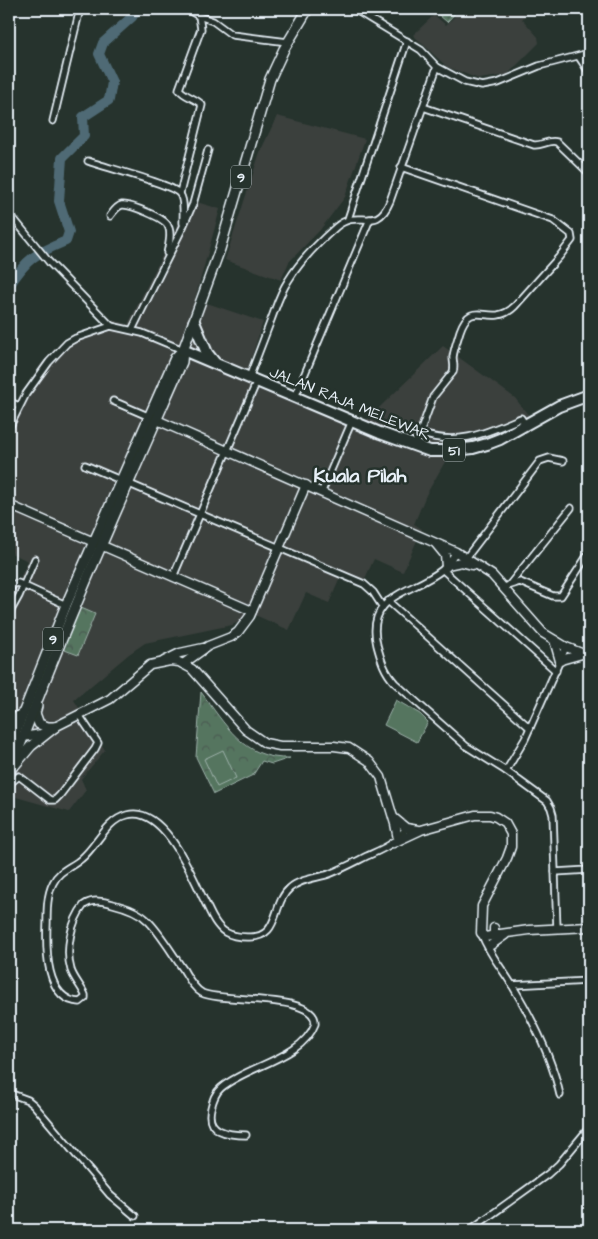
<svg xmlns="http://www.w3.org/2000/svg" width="598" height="1239" viewBox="0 0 598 1239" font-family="'Architects Daughter',sans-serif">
<defs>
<pattern id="grass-dots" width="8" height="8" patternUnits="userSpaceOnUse" patternTransform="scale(1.25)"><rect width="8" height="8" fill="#54745e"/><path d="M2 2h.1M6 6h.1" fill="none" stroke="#4c5c53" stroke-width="1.8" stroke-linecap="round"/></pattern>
<pattern id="forest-crowns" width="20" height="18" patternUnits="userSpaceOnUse" patternTransform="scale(1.25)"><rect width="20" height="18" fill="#54745e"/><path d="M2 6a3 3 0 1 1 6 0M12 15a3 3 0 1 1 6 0" fill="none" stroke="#4c5c53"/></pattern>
</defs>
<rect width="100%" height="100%" fill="#26332d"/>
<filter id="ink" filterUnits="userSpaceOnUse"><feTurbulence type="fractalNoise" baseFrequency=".02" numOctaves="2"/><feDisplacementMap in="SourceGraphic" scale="10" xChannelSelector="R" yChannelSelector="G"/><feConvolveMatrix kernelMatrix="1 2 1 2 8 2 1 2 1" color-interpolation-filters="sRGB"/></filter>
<g filter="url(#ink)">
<g fill="#3b403d">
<path d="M462,9H532L522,19L538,37L539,43L507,75L479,79L447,67L413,35L434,15L446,25Z"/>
<path d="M277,116L365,139L345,197L320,230L289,262L281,280L225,260L260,152Z"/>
<path d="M190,200L220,209L195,299L263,322L243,383L356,430L443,346L515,398L529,416L500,432L481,440L454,446L426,495L414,524L422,529L403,572L374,559L361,587L340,578L329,603L306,593L289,630L255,615L232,625L145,643L129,654L74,700L105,750L81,779L86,790L69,812L9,795V601L28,561L9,552V403L13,406L42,363L64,339L112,320L128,324Z"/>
</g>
<path fill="url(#grass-dots)" stroke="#9eb2ab" d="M432,9H459L447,22Z"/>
<g fill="url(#forest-crowns)" stroke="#9eb2ab">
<path d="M79,607L95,614L78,655L62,649Z"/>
<path d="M201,692C225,724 244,760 290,758L272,764L262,761L253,775L214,794L196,757Z"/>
</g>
<g fill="#54745e" stroke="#9eb2ab">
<path d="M396,700L420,714L428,722L417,742L384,725Z"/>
<path d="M223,750L236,778L217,787L204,759Z"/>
</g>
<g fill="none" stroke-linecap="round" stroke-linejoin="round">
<path stroke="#4f6a75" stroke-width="10" d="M9,286C28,257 35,254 66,241L69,232L59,201L62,158L84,136L83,117L109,100L112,82L99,54L103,43L132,17L137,9"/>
<defs>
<g id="street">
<path d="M354,9L421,50L437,67L465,82L482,86L498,83L539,66L589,53"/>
<path d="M199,16L213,21L232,35L288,42"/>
<path d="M579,57L589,72"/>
<path d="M423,107L534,145C542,146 549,139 557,142L589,173"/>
<path d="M53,121L80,9"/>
<path d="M88,161C104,167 171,184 179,193C185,199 183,215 183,223"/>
<path d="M401,167L553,220L571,234L572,240L559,257L515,306C510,311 505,314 498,315C481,317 469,305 460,331C458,338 454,349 453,357C453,363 455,366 453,372L433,397L415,447"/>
<path d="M180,193L202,105C196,98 185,97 179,89L201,29L199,16L187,9"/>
<path d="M9,213L49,262L111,326"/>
<path d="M110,216C113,212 117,206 122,205C130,204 165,218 168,226C172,233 169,245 167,253"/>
<path d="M348,219L407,41"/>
<path d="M132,330L183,227L193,204L208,150"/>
<path d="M249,378C256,359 264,339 271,320C276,307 280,293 288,281C300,261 319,242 336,227C359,207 376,235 390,201L437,67"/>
<path d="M9,396L12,403L19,406"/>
<path d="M295,397L370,219"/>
<path d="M113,401L150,417"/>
<path d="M9,428L26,394L49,362L67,343L76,338L111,326L142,333L183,350"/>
<path d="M419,433C458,447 486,433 521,418L525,424"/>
<path d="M85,465L364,584L373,592L382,606"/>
<path d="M322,491L352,421"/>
<path d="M456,552C452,557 448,565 442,570C412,594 365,594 377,645C381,660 384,671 395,683L466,746L506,771L547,801L551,808L553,815L557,929"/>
<path d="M466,558L540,461L549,458L563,461"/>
<path d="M443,570L556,671"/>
<path d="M173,577L257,381"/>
<path d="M510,584L571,508"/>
<path d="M504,587L520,582L553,596H561L589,553"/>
<path d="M9,590L14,584L18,583L66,605"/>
<path d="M388,601L530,728"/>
<path d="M9,614L19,596L35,559"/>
<path d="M506,771L525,739L566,647"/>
<path d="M9,784L19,776L50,800H55L60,795L95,749L98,743L79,715"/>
<path d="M555,872L589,870"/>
<path d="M482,935C489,954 502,968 512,985C532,1018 552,1058 560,1095"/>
<path d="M512,985L589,981"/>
<path d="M9,1093L28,1100L34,1105L110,1195L135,1216"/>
<path d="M246,1135C228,1135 205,1132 211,1108C213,1100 215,1093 221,1088C248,1065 302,1059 315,1024C318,993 222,1003 202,993C193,988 188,977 183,969C173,955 159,931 147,920C138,911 125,907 113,904C103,901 93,899 84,905C71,921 65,950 71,970C74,979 81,986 85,995V998L80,1002C45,1001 46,947 47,923C47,910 47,895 53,883C59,870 72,867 81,859C98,845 105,821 127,815C163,805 191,873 203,898C209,909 214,925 225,932C232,936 240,937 247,937C281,939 271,904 290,888C300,879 317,878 329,874C342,869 355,862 367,856C376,852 386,848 394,842C399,838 403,833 406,828"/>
<path d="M470,1230L548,1174L559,1164L589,1128"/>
</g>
<g id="secondary">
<path d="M157,420L456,552L492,575L543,633L566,647L589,656"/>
<path d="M9,505L252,611"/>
<path d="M436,544L445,555L446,567"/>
<path d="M447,565L461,562L472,565"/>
<path d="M554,640L560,661"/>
<path d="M561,660L582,654"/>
<path d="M164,661L180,653L203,648"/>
<path d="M183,664L208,646L231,637L238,632L250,616L306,485"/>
<path d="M9,733L23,737L41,734L110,699L150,665L170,661L179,662L192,669L246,730L265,743L280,746H334L349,748L369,761L381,777L383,784L395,824L398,839"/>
<path d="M394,818L406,828L418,830"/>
<path d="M393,843L421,830L475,815H490L496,817L505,823L511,834V847L507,858L482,906L481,933L485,937L491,936L494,933V928"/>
<path d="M493,935L529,930L589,927"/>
<path d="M491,945L505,935"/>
</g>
<g id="primary">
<path d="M37,706L35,713L39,724L48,727H55"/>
<path d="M9,723L23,713"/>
<path d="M9,749L66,605L175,358L183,350"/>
<path d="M15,765L31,746L55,727"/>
<path d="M9,775C60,635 122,498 182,362L183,350L220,249L270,79L284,49L308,9"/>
</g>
<g id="highway">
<path d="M194,322L207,353L215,363"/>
<path d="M183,350L380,433L430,451H446L473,448L487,444L500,439L559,406L589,395"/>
</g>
</defs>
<use href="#street" stroke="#e8f1f8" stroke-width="9"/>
<use href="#secondary" stroke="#e8f1f8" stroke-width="11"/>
<use href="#primary" stroke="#e8f1f8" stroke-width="12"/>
<use href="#highway" stroke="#e8f1f8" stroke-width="14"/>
<use href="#street" stroke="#26332d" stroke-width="5.5"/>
<use href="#secondary" stroke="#26332d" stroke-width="8"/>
<use href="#primary" stroke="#26332d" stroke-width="9"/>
<use href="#highway" stroke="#26332d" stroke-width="10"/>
</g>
</g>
<g text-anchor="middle" stroke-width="5" stroke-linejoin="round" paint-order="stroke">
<g fill="#26332d" stroke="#aeb8bb" stroke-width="1">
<rect x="231" y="165.5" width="20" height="23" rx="4"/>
<rect x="443" y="438.5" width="22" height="23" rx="4"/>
<rect x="43" y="627.5" width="20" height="23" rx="4"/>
</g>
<g font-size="14" font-weight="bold" fill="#e8f1f8">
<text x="241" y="182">9</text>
<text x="454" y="455">51</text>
<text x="53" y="644">9</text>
</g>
<g font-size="15" fill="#e8f1f8" stroke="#26332d">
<text transform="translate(350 403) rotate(22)" y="5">JALAN RAJA MELEWAR</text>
</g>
<g font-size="20" font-weight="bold" fill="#e8f1f8" stroke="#26332d">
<text x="360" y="482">Kuala Pilah</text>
</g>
</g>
<rect width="598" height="1239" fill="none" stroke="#26332d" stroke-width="30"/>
<rect x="15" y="15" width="568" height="1209" fill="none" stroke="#e8f1f8" stroke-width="2" filter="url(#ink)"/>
</svg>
